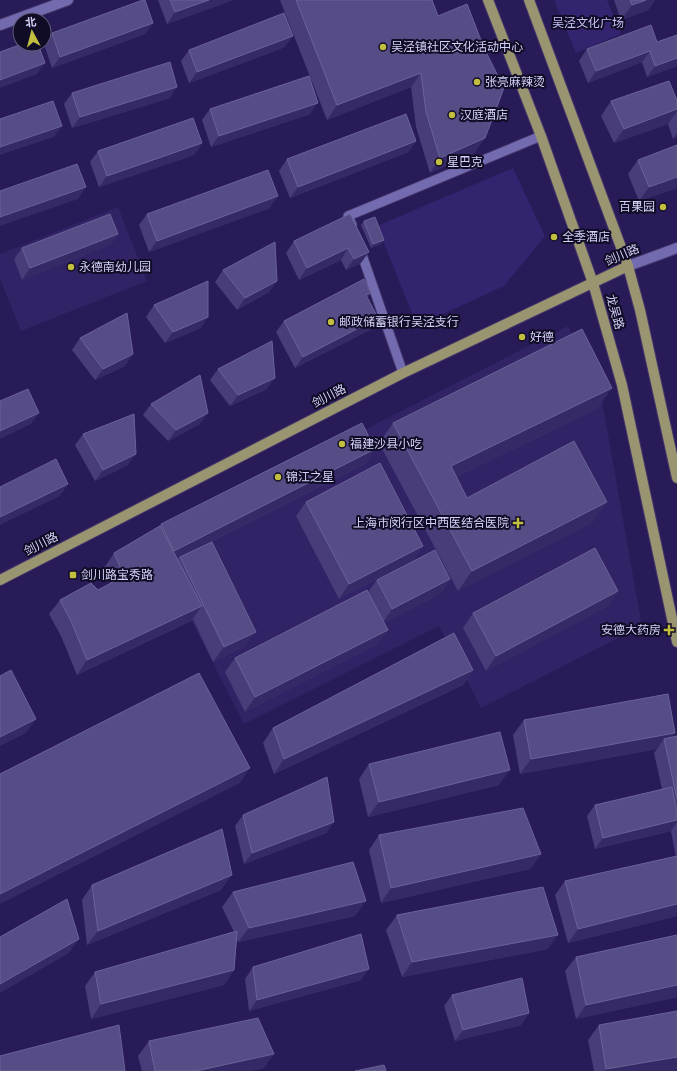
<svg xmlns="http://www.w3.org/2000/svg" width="677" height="1071" viewBox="0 0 677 1071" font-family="'DejaVu Sans','Noto Sans SC',sans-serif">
<rect width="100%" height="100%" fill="#281b57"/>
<g fill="#312366">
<path d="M118,207L147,281L21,331L0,279V254Z"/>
<path d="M568,326L600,389L642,626L481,708L439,626L244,724L150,540V539Z"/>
</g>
<g fill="#34236f">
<path d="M554,0H607L621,34L576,53Z"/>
<path d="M513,168L545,236L504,286L417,326L377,226Z"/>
</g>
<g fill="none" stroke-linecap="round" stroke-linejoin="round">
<defs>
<g id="lane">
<path d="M352,225L348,216L541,136"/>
<path d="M360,249L403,373"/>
</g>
<g id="street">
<path d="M0,25L68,0"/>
<path d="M628,266L677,248"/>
</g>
<g id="primary">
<path d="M488,0L541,136L593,283L622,385L677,642"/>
<path d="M529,0L628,266L640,310L677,478"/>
<path d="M0,580L403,373L628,266"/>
</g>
</defs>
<use href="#lane" stroke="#45366b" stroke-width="11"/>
<use href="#street" stroke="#45366b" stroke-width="12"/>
<use href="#primary" stroke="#45366b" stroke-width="12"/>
<use href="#lane" stroke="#736baf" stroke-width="9"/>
<use href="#street" stroke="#736baf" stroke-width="10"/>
<use href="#primary" stroke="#999570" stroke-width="10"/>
</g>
<g fill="#483d79">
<path d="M158,0H233L167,24Z"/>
<path d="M280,0H432L485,138L474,153L430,173L416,127L411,87L327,120Z"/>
<path d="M614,0H655L648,10L621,20Z"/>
<path d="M153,23L145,34L52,68L44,44L52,33Z"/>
<path d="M677,35V66L647,77L642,62L588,83L579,61L587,49L657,42Z"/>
<path d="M285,47L189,83L181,61L189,50Z"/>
<path d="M72,93L170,98L72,128L64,104Z"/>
<path d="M676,98H677V137L673,139L668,124L614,143L601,116L611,101Z"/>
<path d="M210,109L310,114L211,147L202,120Z"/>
<path d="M416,141L408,152L290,198L279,171L287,159Z"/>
<path d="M202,143L194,155L99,187L90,162L98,151Z"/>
<path d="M638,160L677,188L639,201L628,174Z"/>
<path d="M270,208L149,252L139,225L147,214Z"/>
<path d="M350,214L361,263L346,270L341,260L299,280L286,253L294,241Z"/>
<path d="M364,221L384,240L381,244L371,248L361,225Z"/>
<path d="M118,234L110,245L22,280L14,259L22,248Z"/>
<path d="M223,270L277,281L269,292L237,310L215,282Z"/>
<path d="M371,293L367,298L378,318L370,330L295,368L276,332L284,321Z"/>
<path d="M154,305L201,328L165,343L146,317Z"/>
<path d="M80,338L125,366L95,380L72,350Z"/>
<path d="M218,369L267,389L230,406L210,380Z"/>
<path d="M151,404L200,424L168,441L143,415Z"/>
<path d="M598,408L456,477L467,498L593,522L458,591L379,443L393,423Z"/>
<path d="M83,434L128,465L95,481L75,445Z"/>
<path d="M375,449L365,464L183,556L245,646L213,662L193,619L191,621L77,675L61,636L49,614L60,600L98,590L111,584L104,568L114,553L159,526L161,524Z"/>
<path d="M306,502L423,546L413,561L339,599L296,516Z"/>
<path d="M450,579L440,594L384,623L388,630L377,644L245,712L225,672L235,658L368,592L377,580Z"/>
<path d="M618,591L608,606L486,671L463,628L473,613Z"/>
<path d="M473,670L463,685L274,774L263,743L273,728Z"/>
<path d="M524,720L672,737L677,736V916L568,943L555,895L565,881L676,857L671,831L595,849L587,816L595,805L662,789L654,753L657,749L520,774L513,735Z"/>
<path d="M369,764L499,785L368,817L359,779Z"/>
<path d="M243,815L334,822L326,833L244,864L235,826Z"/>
<path d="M379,835L541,854L530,869L381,903L369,850Z"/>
<path d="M92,885L221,890L87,945L82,900Z"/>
<path d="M233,892L355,916L238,942L237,939L234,970L224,985L91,1019L85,986L95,972L234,932L222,907Z"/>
<path d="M397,915L548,949L402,977L386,930Z"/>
<path d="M677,935V997L576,1019L565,971L576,957Z"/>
<path d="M253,967L361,980L249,1011L245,979Z"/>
<path d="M452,995L529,1013L521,1025L455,1041L444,1006Z"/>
<path d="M599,1025L677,1070L670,1071H594L588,1040Z"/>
<path d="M149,1041L264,1068L251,1071H142L138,1056Z"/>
</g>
<g fill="#352966">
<path d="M209,0H233L167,24L175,12Z"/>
<path d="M646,0H655L648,10L621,20L632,5Z"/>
<path d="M153,23L145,34L52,68L60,57Z"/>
<path d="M293,36L285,47L189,83L197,72Z"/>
<path d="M650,51L642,62L588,83L596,71Z"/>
<path d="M677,58V66L647,77L655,66Z"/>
<path d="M45,63L37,74L0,88V80Z"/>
<path d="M421,73L411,87L327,120L337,105Z"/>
<path d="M177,87L170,98L72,128L80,117Z"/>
<path d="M318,103L310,114L211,147L219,136Z"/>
<path d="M677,109V111L668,124L614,143L624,129Z"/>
<path d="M62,126L54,137L0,155V147Z"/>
<path d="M677,133V137L673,139Z"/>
<path d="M485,138L474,153L430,173L440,158Z"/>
<path d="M416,141L408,152L290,198L298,187Z"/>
<path d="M202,143L194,155L99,187L107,176Z"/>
<path d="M677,177V188L639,201L649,187Z"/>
<path d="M86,187L78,199L0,226V217Z"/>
<path d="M278,196L270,208L149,252L157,241Z"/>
<path d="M118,234L110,245L22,280L30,268Z"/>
<path d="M384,240L381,244L371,248L373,244Z"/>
<path d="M348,248L341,260L299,280L307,268Z"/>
<path d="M369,252L361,263L346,270L354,259Z"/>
<path d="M277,281L269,292L237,310L245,298Z"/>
<path d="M371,293L363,304L366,295Z"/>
<path d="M208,317L201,328L165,343L173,332Z"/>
<path d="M378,318L370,330L295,368L303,357Z"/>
<path d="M133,354L125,366L95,380L103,369Z"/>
<path d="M275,378L267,389L230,406L238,395Z"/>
<path d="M612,388L598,408L437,486L451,466Z"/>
<path d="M39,413L31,424L0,439V431Z"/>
<path d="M208,413L200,424L168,441L176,430Z"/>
<path d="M375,449L365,464L164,565L174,551Z"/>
<path d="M136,454L128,465L95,481L103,470Z"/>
<path d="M68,484L60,496L0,525V517Z"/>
<path d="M607,502L593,522L458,591L472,571Z"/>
<path d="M423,546L413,561L339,599L349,584Z"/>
<path d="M450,579L440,594L382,624L392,609Z"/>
<path d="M618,591L608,606L486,671L496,656Z"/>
<path d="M202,606L191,621L77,675L87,660Z"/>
<path d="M388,630L377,644L245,712L255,697Z"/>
<path d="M256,632L245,646L213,662L224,647Z"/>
<path d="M473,670L463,685L274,774L284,759Z"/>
<path d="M36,719L26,733L0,746V737Z"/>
<path d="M675,733L666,746L664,739L657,749L520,774L531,759Z"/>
<path d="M250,768L240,783L0,904V894Z"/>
<path d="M510,770L499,785L368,817L379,802Z"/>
<path d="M677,820V822L671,831L595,849L603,838Z"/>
<path d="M334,822L326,833L244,864L252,853Z"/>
<path d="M541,854L530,869L381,903L391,888Z"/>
<path d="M232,875L221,890L87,945L98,931Z"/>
<path d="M366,901L355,916L238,942L249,928Z"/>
<path d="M677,904V916L568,943L578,929Z"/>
<path d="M558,935L548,949L402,977L412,962Z"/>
<path d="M79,939L69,953L0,993V984Z"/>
<path d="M369,969L361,980L249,1011L257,1000Z"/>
<path d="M234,970L224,985L91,1019L101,1004Z"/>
<path d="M677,985V997L576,1019L586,1005Z"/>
<path d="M529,1013L521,1025L455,1041L463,1030Z"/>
<path d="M274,1054L264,1068L251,1071H196Z"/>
<path d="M677,1057V1070L670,1071H605L606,1069Z"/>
</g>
<g fill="#564d87" stroke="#6a6298">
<path d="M143,0H145L153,23L60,57L52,33Z"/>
<path d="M170,0H209L175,12Z"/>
<path d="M296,0H432L438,16L467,4L484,48L504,88L485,138L440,158L426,112L421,73L337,105Z"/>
<path d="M630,0H646L632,5Z"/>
<path d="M284,13L293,36L197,72L189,50Z"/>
<path d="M651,25L657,42L677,35V58L655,66L650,51L596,71L587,49Z"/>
<path d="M22,44H38L45,63L0,80V52Z"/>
<path d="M170,62L177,87L80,117L72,93Z"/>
<path d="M309,76L318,103L219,136L210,109Z"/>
<path d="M669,81L676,98H677V109L624,129L611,101Z"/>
<path d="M53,101L62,126L0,147V119Z"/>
<path d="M406,114L416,141L298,187L287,159Z"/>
<path d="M193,118L202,143L107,176L98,151Z"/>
<path d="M677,145V177L649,187L638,160Z"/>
<path d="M77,164L86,187L0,217V191Z"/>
<path d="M268,170L278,196L157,241L147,214Z"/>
<path d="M110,214L118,234L30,268L22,248Z"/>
<path d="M350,214L369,252L354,259L348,248L307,268L294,241Z"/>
<path d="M375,217L384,240L373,244L364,221Z"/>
<path d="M275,242L277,281L245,298L223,270Z"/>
<path d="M364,279L371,293L366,295L378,318L303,357L284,321Z"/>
<path d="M208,281V317L173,332L154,305Z"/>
<path d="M127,313L133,354L103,369L80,338Z"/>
<path d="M582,329L612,388L451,466L467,498L574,441L607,502L472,571L393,423Z"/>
<path d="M272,341L275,378L238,395L218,369Z"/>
<path d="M200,375L208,413L176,430L151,404Z"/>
<path d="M28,389L39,413L0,431V401Z"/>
<path d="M134,414L136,454L103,470L83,434Z"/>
<path d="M362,423L375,449L174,551L161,524Z"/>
<path d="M56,459L68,484L0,517V487Z"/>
<path d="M380,463L423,546L349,584L306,502Z"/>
<path d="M160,526L202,606L87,660L71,621L60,600L91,583L98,590L124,576L114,553Z"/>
<path d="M212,542L256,632L224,647L180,557Z"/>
<path d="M595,548L618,591L496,656L473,613Z"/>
<path d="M435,550L450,579L392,609L377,580Z"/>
<path d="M367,590L388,630L255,697L235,658Z"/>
<path d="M454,633L473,670L284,759L273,728Z"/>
<path d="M11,670L36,719L0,737V676Z"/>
<path d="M199,673L250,768L0,894V774Z"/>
<path d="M668,694L675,733L531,759L524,720Z"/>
<path d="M500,732L510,770L379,802L369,764Z"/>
<path d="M677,736V799L664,739Z"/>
<path d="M327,777L334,822L252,853L243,815Z"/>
<path d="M672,787L677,812V820L603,838L595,805Z"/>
<path d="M523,808L541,854L391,888L379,835Z"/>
<path d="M222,829L232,875L98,931L92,885Z"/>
<path d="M677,856V904L578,929L565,881Z"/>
<path d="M353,862L366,901L249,928L233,892Z"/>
<path d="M543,887L558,935L412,962L397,915Z"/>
<path d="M67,899L79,939L0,984V937Z"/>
<path d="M237,931L234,970L101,1004L95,972Z"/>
<path d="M361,934L369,969L257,1000L253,967Z"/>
<path d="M677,935V985L586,1005L576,957Z"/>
<path d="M522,978L529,1013L463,1030L452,995Z"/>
<path d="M677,1011V1057L606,1069L599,1025Z"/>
<path d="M258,1018L274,1054L196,1071H155L149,1041Z"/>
<path d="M119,1025L125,1071H0V1056Z"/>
<path d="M384,1065L386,1071H355Z"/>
</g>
<g fill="#c1be40" stroke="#110c26" stroke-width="1.5">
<circle cx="383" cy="47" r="4"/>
<circle cx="477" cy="82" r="4"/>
<circle cx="452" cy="115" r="4"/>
<circle cx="439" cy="162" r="4"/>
<circle cx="663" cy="207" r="4"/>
<circle cx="554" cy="237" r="4"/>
<circle cx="71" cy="267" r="4"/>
<circle cx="331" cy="322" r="4"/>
<circle cx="522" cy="337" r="4"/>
<circle cx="342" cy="444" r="4"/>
<circle cx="278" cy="477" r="4"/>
<path d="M516 517h4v4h4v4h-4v4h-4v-4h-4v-4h4z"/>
<rect x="69" y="571" width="8" height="8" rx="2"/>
<path d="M667 624h4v4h4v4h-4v4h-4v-4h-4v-4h4z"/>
</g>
<g text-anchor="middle" stroke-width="4" stroke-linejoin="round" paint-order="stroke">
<g font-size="12" fill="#c6c2f6" stroke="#110c26">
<text x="588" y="27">吴泾文化广场</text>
</g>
<g font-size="12" fill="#d3d1f7" stroke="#110c26" text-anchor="start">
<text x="391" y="51">吴泾镇社区文化活动中心</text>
<text x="485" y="86">张亮麻辣烫</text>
<text x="460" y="119">汉庭酒店</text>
<text x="447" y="166">星巴克</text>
<text x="655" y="211" text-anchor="end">百果园</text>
<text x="562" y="241">全季酒店</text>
<text x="79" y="271">永德南幼儿园</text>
<text x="339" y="326">邮政储蓄银行吴泾支行</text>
<text x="530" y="341">好德</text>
<text x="350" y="448">福建沙县小吃</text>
<text x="286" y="481">锦江之星</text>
<text x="509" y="527" text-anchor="end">上海市闵行区中西医结合医院</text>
<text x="81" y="579">剑川路宝秀路</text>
<text x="661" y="634" text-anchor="end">安德大药房</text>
</g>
<g font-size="12" fill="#d3d1f7" stroke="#110c26">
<text transform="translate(622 255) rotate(-23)" y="4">剑川路</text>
<text transform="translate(615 312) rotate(74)" y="4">龙吴路</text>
<text transform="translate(329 396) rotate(-27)" y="4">剑川路</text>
<text transform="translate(41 544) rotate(-27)" y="4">剑川路</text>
</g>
</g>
<g transform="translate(32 32) rotate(353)"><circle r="19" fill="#110c26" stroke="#5f5b7a"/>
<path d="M0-3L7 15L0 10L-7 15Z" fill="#c1be40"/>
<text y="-6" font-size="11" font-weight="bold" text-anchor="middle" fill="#d3d1f7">北</text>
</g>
</svg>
